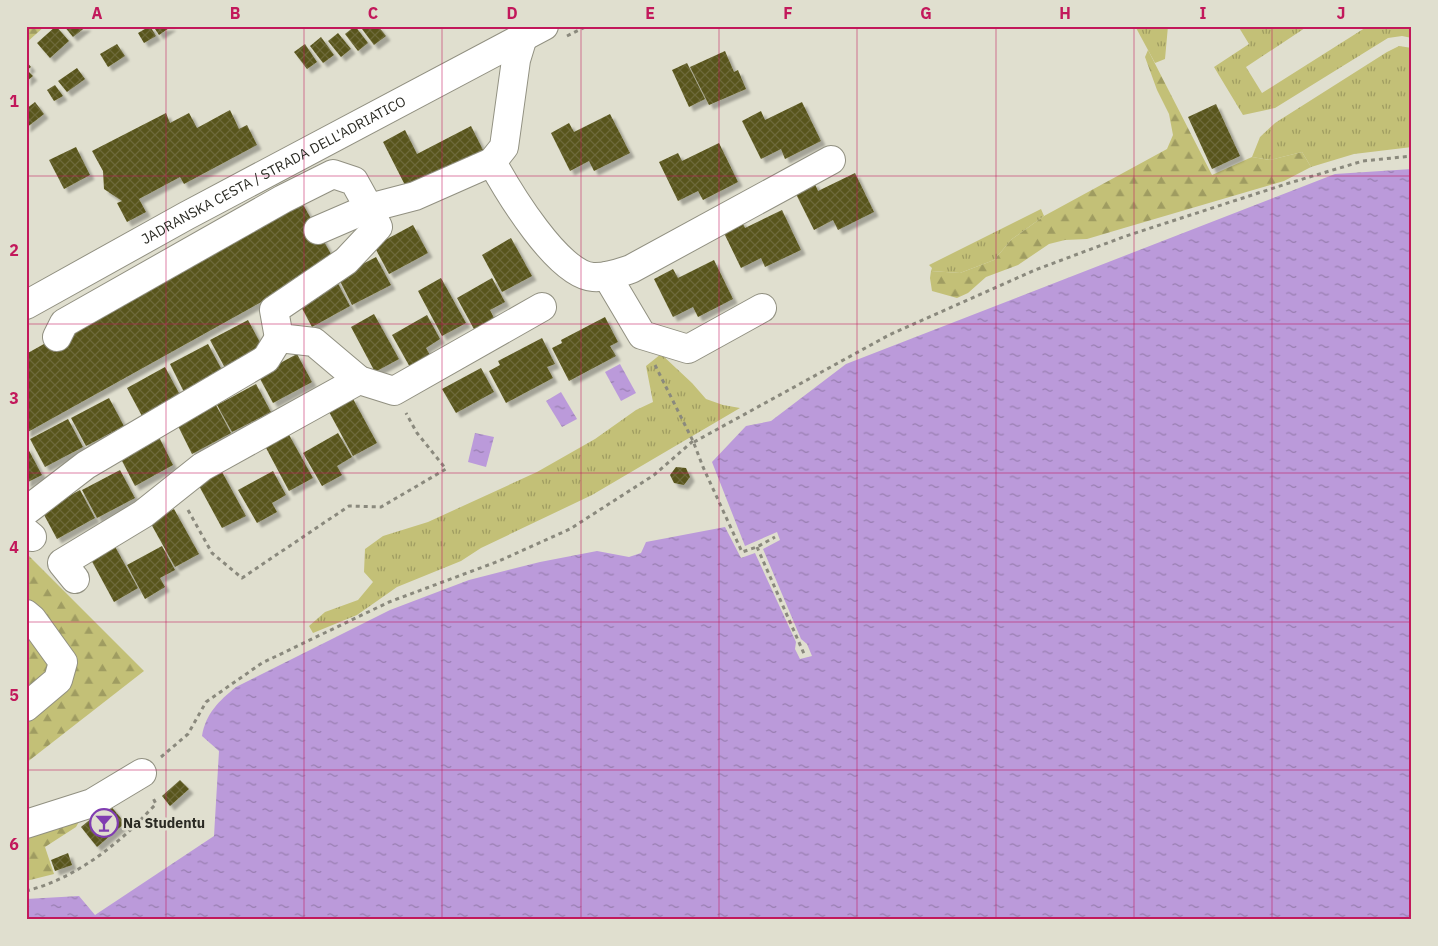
<svg xmlns="http://www.w3.org/2000/svg" width="1438" height="946" viewBox="0 0 1438 946" font-family="'IBM Plex Sans',sans-serif">
<defs>
<pattern id="grass-tufts" width="24" height="20" patternUnits="userSpaceOnUse" patternTransform="scale(1.25)"><rect width="24" height="20" fill="#c3c077"/><path d="M3 7l-1-3M5 7V3M7 7l1-3M15 17l-1-3M17 17v-4M19 17l1-3" fill="none" stroke="#9f9c61"/></pattern>
<pattern id="forest-firs" width="22" height="20" patternUnits="userSpaceOnUse" patternTransform="scale(1.25)"><rect width="22" height="20" fill="#c3c077"/><path d="M5 1l3.5 6h-7zM16 11l3.5 6h-7z" fill="#9f9c61"/></pattern>
<pattern id="water-ripples" width="26" height="14" patternUnits="userSpaceOnUse" patternTransform="scale(1.25)"><rect width="26" height="14" fill="#bb9ada"/><path d="M2 4q2-2 4 0t4 0M15 11q2-2 4 0t4 0" fill="none" stroke="#987eb0"/></pattern>
<pattern id="building-cross-hatch" width="8" height="8" patternUnits="userSpaceOnUse" patternTransform="scale(1.25)"><rect width="8" height="8" fill="#58541a"/><path d="M0 0l8 8M0 8l8-8" fill="none" stroke="#6d693b"/></pattern>
<filter id="shadow"><feDropShadow dx="4.5" dy="4.5" stdDeviation="1" flood-color="#0004"/></filter>
</defs>
<rect width="100%" height="100%" fill="#e0dfcf"/>
<g fill="url(#grass-tufts)">
<path d="M1135,26H1168L1165,59L1155,63Z"/>
<path d="M1238,26H1308L1246,67L1262,93L1368,26H1412V38L1402,36L1388,38L1275,108L1243,115L1214,67L1249,44Z"/>
<path d="M1399,46L1412,48V147L1354,154L1311,167L1302,152L1270,160L1252,157L1260,137L1275,123L1387,52Z"/>
<path d="M1041,209L1044,216L1012,239L994,260L960,273L931,271L932,268L929,265Z"/>
<path d="M661,354L692,383L706,399L723,405L740,408L592,495L481,548L461,561L397,587L357,615L313,633L309,626L325,612L358,600L373,582L364,572L365,549L383,536L428,522L537,472L595,439L636,410L653,402L646,366Z"/>
</g>
<g fill="url(#forest-firs)">
<path d="M26,26H45L26,43Z"/>
<path d="M1148,50L1212,175L1252,157L1270,160L1302,152L1311,167L1284,181L1124,228L1087,239L1065,240L1049,244L1018,265L986,277L968,293L957,298L932,291L930,278L931,271L960,273L994,260L1012,239L1044,216L1167,149L1173,135L1169,114L1157,90L1145,57Z"/>
<path d="M26,553L144,671L26,763Z"/>
<path d="M84,813L76,827L45,847L54,874L26,881V831Z"/>
</g>
<g fill="url(#water-ripples)">
<path d="M1412,169V920H26V899L79,896L95,915L214,836L219,751L202,736C206,713 219,701 236,687L390,610L469,580L540,562L597,551L629,557L641,553L646,542L725,527L741,558L755,553L796,642L795,649L800,659L812,656L807,644L801,639L763,549L780,540L777,532L745,546L712,462L746,426L771,421L846,364L1335,174Z"/>
<path d="M620,364L636,393L621,401L605,372Z"/>
<path d="M561,392L577,419L562,427L546,401Z"/>
<path d="M475,433L494,437L486,467L468,462Z"/>
</g>
<g fill="url(#building-cross-hatch)" filter="url(#shadow)">
<path d="M56,26L69,41L50,58L37,43Z"/>
<path d="M64,26H87L73,37Z"/>
<path d="M150,26L156,36L144,43L138,33Z"/>
<path d="M153,26H172L159,35Z"/>
<path d="M355,26L368,43L358,51L345,34Z"/>
<path d="M366,26H378L386,36L374,45L362,29Z"/>
<path d="M338,33L351,49L341,57L328,41Z"/>
<path d="M321,37L334,55L323,63L310,46Z"/>
<path d="M117,44L125,56L108,67L100,54Z"/>
<path d="M305,44L317,62L307,69L294,52Z"/>
<path d="M725,51L734,72L738,70L746,89L709,105L690,67Z"/>
<path d="M26,61L31,67L27,70L33,76L26,82Z"/>
<path d="M687,63L705,99L689,107L672,70Z"/>
<path d="M77,68L85,79L67,92L58,81Z"/>
<path d="M55,85L63,96L54,101L47,90Z"/>
<path d="M35,102L44,114L26,128V109Z"/>
<path d="M802,102L821,141L785,159L781,149L761,159L742,121L761,111L765,120Z"/>
<path d="M1216,104L1240,156L1212,169L1188,117Z"/>
<path d="M230,110L239,129L247,125L257,145L184,184L180,177L139,199L146,212L127,222L117,203L122,201L104,189L103,171L92,151L166,113L170,123L189,113L197,128Z"/>
<path d="M610,114L630,153L594,171L589,161L570,171L551,133L569,123L574,132Z"/>
<path d="M471,126L483,150L407,189L383,142L405,130L417,154Z"/>
<path d="M719,143L738,182L703,200L698,191L678,201L659,162L678,153L682,161Z"/>
<path d="M76,147L90,175L64,189L49,160Z"/>
<path d="M855,173L874,212L838,230L833,220L814,230L795,192L814,182L818,191Z"/>
<path d="M301,201L335,261L26,433V354Z"/>
<path d="M782,210L801,250L765,267L761,258L741,268L722,229L741,220L745,228Z"/>
<path d="M413,225L428,253L389,274L374,246Z"/>
<path d="M511,238L532,276L502,292L482,255Z"/>
<path d="M376,257L391,285L352,305L338,277Z"/>
<path d="M714,260L733,299L698,317L693,307L673,317L654,279L673,269L678,278Z"/>
<path d="M335,278L350,306L312,327L297,299Z"/>
<path d="M441,278L466,323L442,336L418,291Z"/>
<path d="M492,278L505,302L490,310L495,320L475,331L457,298Z"/>
<path d="M374,314L399,359L375,372L351,327Z"/>
<path d="M427,315L440,339L426,348L431,357L411,369L392,335Z"/>
<path d="M605,317L618,342L610,346L616,356L569,381L552,348L562,343L561,340Z"/>
<path d="M248,320L263,348L225,368L210,340Z"/>
<path d="M542,338L555,364L547,367L553,378L506,403L489,371L500,365L498,361Z"/>
<path d="M208,344L223,372L184,392L170,364Z"/>
<path d="M297,354L312,382L273,403L258,375Z"/>
<path d="M165,367L180,395L142,416L127,388Z"/>
<path d="M481,368L494,392L456,413L442,389Z"/>
<path d="M256,384L271,412L232,432L217,405Z"/>
<path d="M352,397L377,443L353,456L328,410Z"/>
<path d="M109,398L124,426L86,446L71,418Z"/>
<path d="M216,405L231,433L192,454L178,426Z"/>
<path d="M68,419L83,447L45,467L30,439Z"/>
<path d="M288,433L313,478L289,491L265,446Z"/>
<path d="M338,433L352,457L337,466L342,475L322,486L303,453Z"/>
<path d="M159,437L173,465L135,486L120,457Z"/>
<path d="M26,445L42,475L26,483Z"/>
<path d="M676,467L686,468L690,477L684,485L674,483L670,475Z"/>
<path d="M120,470L135,498L97,518L82,490Z"/>
<path d="M221,470L246,516L222,528L198,484Z"/>
<path d="M273,471L286,495L272,503L277,512L257,523L238,490Z"/>
<path d="M80,490L95,518L57,539L42,511Z"/>
<path d="M174,509L199,554L175,567L150,522Z"/>
<path d="M113,543L138,588L114,602L89,556Z"/>
<path d="M162,546L175,570L160,578L165,587L145,599L127,565Z"/>
<path d="M180,780L189,789L170,806L162,796Z"/>
<path d="M109,804L125,823L97,847L81,827Z"/>
<path d="M68,853L72,865L55,871L51,860Z"/>
</g>
<g fill="none" stroke-linecap="round" stroke-linejoin="round">
<defs>
<g id="minor">
<path d="M492,162C508,191 558,275 593,277C606,278 619,273 631,269L831,160"/>
<path d="M318,230L369,208L415,196L492,162L504,147L516,60L523,37"/>
<path d="M607,276L642,335L688,349L762,308"/>
<path d="M57,337L64,323L283,199L333,174L354,181L369,208L378,227L346,261L274,310L279,338L314,342L359,380L394,391L542,307"/>
<path d="M26,511L86,465L266,359L279,338"/>
<path d="M26,532L32,537"/>
<path d="M75,579L62,563L143,514L202,467L359,380"/>
<path d="M26,614L32,619L63,662L58,680L26,707"/>
<path d="M26,824L92,803L142,773"/>
</g>
<g id="major">
<path id="s1" d="M26,305L186,216L544,26"/>
</g>
</defs>
<use href="#minor" stroke="#919081" stroke-width="30"/>
<use href="#major" stroke="#919081" stroke-width="30"/>
<g stroke="#8a897d" stroke-width="3" stroke-dasharray="4 4" stroke-linecap="butt">
<path d="M567,36L587,26"/>
<path d="M655,365L693,441L703,467L742,552L757,547L775,537"/>
<path d="M694,442L889,335L1035,270L1126,236L1286,184L1363,161L1412,156"/>
<path d="M188,510L212,553L242,578L349,506L381,507L446,469L417,433L406,413"/>
<path d="M757,547L805,656"/>
<path d="M161,757L188,734L206,702L262,663L389,602L499,561L570,529L654,475L693,441"/>
<path d="M26,891C58,883 89,865 114,844C129,833 142,818 156,804L152,796"/>
</g>
<use href="#minor" stroke="#fff" stroke-width="28"/>
<use href="#major" stroke="#fff" stroke-width="28"/>
</g>
<path fill="none" stroke="#c2185b" stroke-width="1" stroke-opacity="0.55" d="M166,26V920M304,26V920M442,26V920M581,26V920M719,26V920M857,26V920M996,26V920M1134,26V920M1272,26V920M26,176H1412M26,324H1412M26,473H1412M26,622H1412M26,770H1412"/>
<defs>
<symbol id="bar-ring" viewBox="-11 -11 22 22"><circle r="9.5" fill="#e0dfcf" stroke="#803db1" stroke-width="1.5"/><path d="M-6-5H6L.8 .8V4.5H3.5V6h-7V4.5H-.8V.8Z" fill="#803db1"/></symbol>
</defs>
<g fill-rule="evenodd">
<use href="#bar-ring" x="88" y="807" width="32" height="32"/>
</g>
<g text-anchor="middle" stroke-width="5" stroke-linejoin="round" paint-order="stroke">
<g font-size="14" fill="#2a2a23" stroke="#e0dfcf">
<text dy="5" stroke="none"><textPath href="#s1" startOffset="282">JADRANSKA CESTA / STRADA DELL'ADRIATICO</textPath></text>
</g>
<g font-size="14" font-weight="bold" fill="#2a2a23" stroke="#e0dfcf" text-anchor="start">
<text x="123" y="828">Na Studentu</text>
</g>
</g>
<rect width="1438" height="946" fill="none" stroke="#e0dfcf" stroke-width="55"/>
<rect x="28" y="28" width="1382" height="890" fill="none" stroke="#c2185b" stroke-width="2"/>
<g font-size="16" text-anchor="middle" font-weight="bold" fill="#c2185b">
<text x="97" y="19">A</text>
<text x="235" y="19">B</text>
<text x="373" y="19">C</text>
<text x="512" y="19">D</text>
<text x="650" y="19">E</text>
<text x="788" y="19">F</text>
<text x="926" y="19">G</text>
<text x="1065" y="19">H</text>
<text x="1203" y="19">I</text>
<text x="1341" y="19">J</text>
<text x="14" y="107">1</text>
<text x="14" y="256">2</text>
<text x="14" y="404">3</text>
<text x="14" y="553">4</text>
<text x="14" y="701">5</text>
<text x="14" y="850">6</text>
</g>
</svg>
